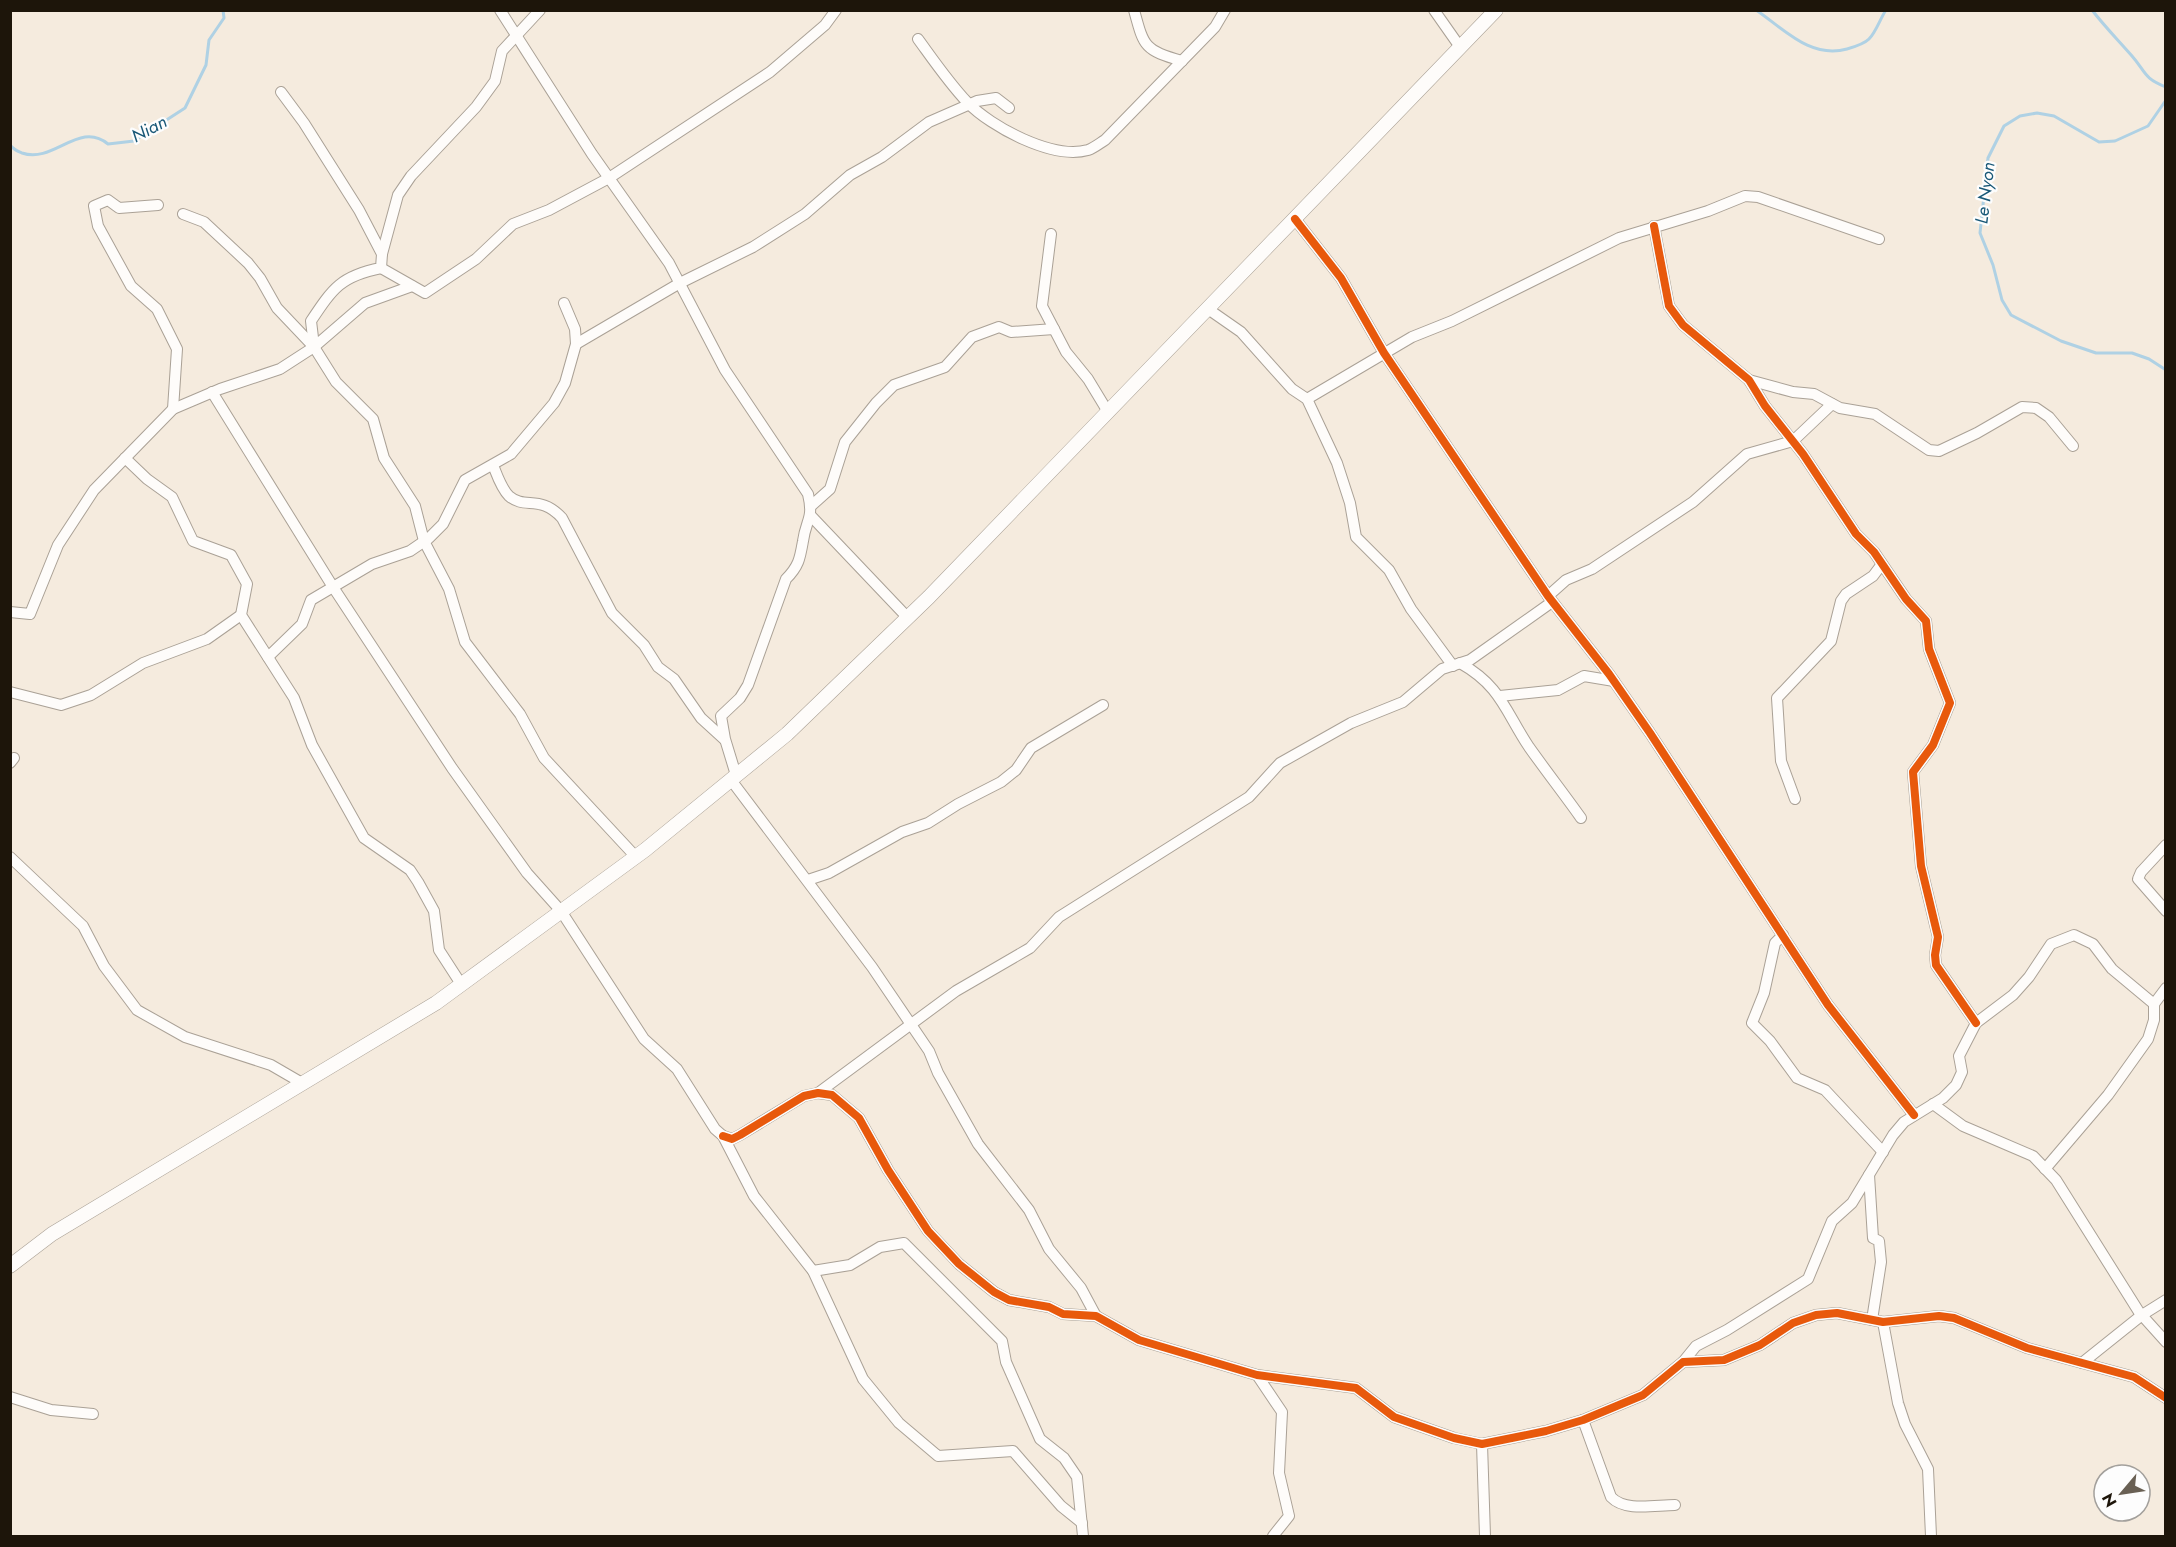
<svg xmlns="http://www.w3.org/2000/svg" width="2176" height="1547" font-family="Jost,sans-serif">
<rect width="100%" height="100%" fill="#f5ebde"/>
<g fill="none" stroke-linecap="round" stroke-linejoin="round">
<g stroke="#afd1e4" stroke-width="3">
<path d="M 1756,10 C 1784,29 1810,59 1847,49 C 1854,47 1864,44 1869,39 C 1876,32 1880,19 1886,10"/>
<path d="M 2092,10 C 2105,27 2119,41 2132,56 C 2146,72 2143,78 2166,87"/>
<polyline points="2166,100 2148,126 2115,141 2099,142 2054,116 2037,113 2020,116 2004,126 1988,158 1980,233 1993,265 2002,300 2011,315 2061,341 2096,353 2132,353 2149,359 2166,370"/>
<path d="M 10,145 C 14,150 17,151 22,153 C 54,164 79,120 108,144 L 134,141 L 185,108 L 206,65 L 209,40 L 224,18 L 223,10"/>
</g>
<defs>
<g id="minor">
<path d="M 500,10 L 592,154 L 669,263 L 725,370 L 808,494 C 814,519 806,519 803,541 C 800,558 799,566 786,579 L 748,685 L 740,698 L 721,716 L 725,739 L 736,775"/>
<path d="M 1134,10 C 1144,47 1144,50 1182,61"/>
<polyline points="1434,10 1460,47"/>
<path d="M 918,39 C 934,61 949,83 967,102 C 991,127 1053,160 1088,150 C 1094,148 1100,143 1105,140 L 1215,27 L 1225,10"/>
<path d="M 281,92 L 304,123 L 359,210 L 382,254 L 381,268 C 341,276 333,288 311,321 L 314,346"/>
<polyline points="158,205 119,208 108,200 94,206 98,226 131,286 157,309 177,349 173,409"/>
<polyline points="183,214 204,222 248,263 260,278 277,308 314,347 336,382 373,419 384,458 415,506 424,541 449,589 465,642 520,714 544,758 636,857"/>
<polyline points="1295,219 1341,278 1384,353 1548,596 1609,674 1650,733 1828,1005 1914,1115"/>
<polyline points="1654,226 1669,306 1683,325 1749,380 1765,406 1803,454 1856,534 1874,552 1906,599 1926,621 1929,649 1950,703 1933,745 1913,772 1921,866 1938,937 1935,955 1936,965 1976,1023"/>
<polyline points="1051,234 1042,306 1066,352 1088,379 1108,412"/>
<polyline points="382,254 398,195 411,176 476,107 495,81 502,51 540,10"/>
<polyline points="381,268 425,293 476,259 513,224 549,210 609,178 770,72 825,25 836,10"/>
<polyline points="1208,309 1241,332 1292,389 1307,399 1337,463 1350,503 1356,537 1389,570 1411,609 1453,666"/>
<polyline points="576,344 680,283 753,247 805,214 850,175 882,157 929,122 977,101 996,98 1009,108"/>
<polyline points="1749,380 1793,392 1814,394 1840,408 1875,414 1929,450 1939,451 1977,433 2022,407 2036,408 2049,417 2073,446"/>
<polyline points="212,392 333,587 452,768 527,873 561,911 644,1039 677,1069 715,1129 723,1136 754,1196 813,1271 863,1379 899,1423 938,1456 1013,1451 1061,1506 1082,1523"/>
<polyline points="1307,399 1412,337 1452,321 1619,238 1708,211 1745,196 1758,197 1879,239"/>
<polyline points="125,458 147,479 172,497 193,541 231,555 247,584 241,615 294,698 312,745 364,838 410,870 418,882 434,911 439,950 461,984"/>
<path d="M 493,465 C 497,475 501,488 509,496 C 525,510 540,494 562,518 L 612,613 L 644,645 L 658,667 L 674,679 L 701,718 L 724,739"/>
<polyline points="811,506 830,489 845,442 876,403 894,385 945,367 972,337 999,327 1011,332 1054,329"/>
<polyline points="811,516 908,618"/>
<polyline points="1548,596 1566,580 1592,569 1693,502 1747,454 1793,441 1832,404"/>
<polyline points="10,612 30,614 58,545 94,490 173,409 220,389 280,369 314,347 365,303 412,286"/>
<polyline points="268,657 302,624 311,600 372,564 410,551 429,538 443,524 465,480 511,454 554,403 565,383 576,344 575,329 564,303"/>
<path d="M 1460,663 C 1501,686 1505,711 1529,747 C 1546,771 1564,794 1581,818"/>
<polyline points="10,692 61,705 91,695 143,663 207,639 241,615"/>
<polyline points="1500,696 1558,690 1584,676 1614,681"/>
<polyline points="10,763 14,758"/>
<polyline points="731,780 872,967 929,1051 938,1073 978,1144 1029,1210 1049,1249 1081,1288 1096,1316"/>
<polyline points="1795,799 1781,761 1777,698 1831,641 1841,601 1846,594 1873,576 1882,564"/>
<polyline points="2166,845 2141,872 2138,879 2166,911"/>
<polyline points="10,857 83,926 104,966 137,1010 185,1037 271,1065 302,1083"/>
<polyline points="808,880 829,873 902,832 928,823 958,804 1001,782 1016,770 1031,748 1103,705"/>
<polyline points="1783,935 1775,943 1764,993 1752,1023 1770,1041 1797,1078 1825,1090 1883,1152"/>
<polyline points="818,1093 956,991 1030,948 1059,917 1249,797 1280,763 1351,723 1403,702 1442,669 1470,660 1552,602"/>
<polyline points="1933,1104 1963,1126 2033,1156 2056,1180 2139,1312 2166,1342"/>
<polyline points="723,1136 732,1139 740,1135 804,1096 818,1093 832,1095 859,1118 888,1170 928,1231 959,1264 994,1292 1009,1300 1049,1307 1063,1314 1096,1316 1139,1340 1257,1375 1356,1388 1394,1417 1454,1438 1482,1444 1546,1431 1583,1420 1643,1395 1683,1362 1724,1360 1760,1345 1793,1323 1816,1315 1837,1313 1883,1322 1939,1316 1954,1318 2027,1348 2134,1377 2166,1398"/>
<polyline points="2045,1169 2108,1095 2148,1039 2154,1020 2154,1004 2166,988"/>
<polyline points="1869,1175 1873,1238 1879,1241 1881,1262 1872,1320"/>
<polyline points="813,1271 850,1265 880,1247 904,1243 1002,1341 1006,1362 1040,1439 1064,1458 1077,1477 1083,1536"/>
<polyline points="1883,1322 1898,1403 1905,1424 1928,1469 1931,1536"/>
<polyline points="1683,1362 1696,1346 1727,1330 1808,1279 1832,1221 1852,1203 1893,1135 1904,1122 1943,1098 1956,1085 1962,1072 1959,1056 1976,1023 2013,995 2029,977 2051,944 2074,935 2093,944 2112,969 2154,1004"/>
<polyline points="2082,1363 2142,1315 2166,1300"/>
<polyline points="1257,1375 1282,1412 1279,1473 1289,1516 1273,1536"/>
<polyline points="10,1397 51,1410 93,1414"/>
<path d="M 1583,1420 L 1611,1497 C 1625,1512 1655,1505 1675,1505"/>
<polyline points="1482,1444 1485,1536"/>
</g>
<polyline id="major" points="10,1266 52,1234 436,1003 645,850 787,734 929,597 1496,10"/>
</defs>
<use href="#minor" stroke="#aaa196" stroke-width="12"/>
<use href="#major" stroke="#aaa196" stroke-width="15"/>
<use href="#minor" stroke="#fefcfa" stroke-width="10"/>
<use href="#major" stroke="#fefcfa" stroke-width="14"/>
<defs>
<g id="cycleway">
<polyline points="1295,219 1341,278 1384,353 1548,596 1609,674 1650,733 1828,1005 1914,1115"/>
<polyline points="1654,226 1669,306 1683,325 1749,380 1765,406 1803,454 1856,534 1874,552 1906,599 1926,621 1929,649 1950,703 1933,745 1913,772 1921,866 1938,937 1935,955 1936,965 1976,1023"/>
<polyline points="723,1136 732,1139 740,1135 804,1096 818,1093 832,1095 859,1118 888,1170 928,1231 959,1264 994,1292 1009,1300 1049,1307 1063,1314 1096,1316 1139,1340 1257,1375 1356,1388 1394,1417 1454,1438 1482,1444 1546,1431 1583,1420 1643,1395 1683,1362 1724,1360 1760,1345 1793,1323 1816,1315 1837,1313 1883,1322 1939,1316 1954,1318 2027,1348 2134,1377 2166,1398"/>
</g>
</defs>
<use href="#cycleway" stroke="#fdfdfd" stroke-width="11"/>
<use href="#cycleway" stroke="#e8590c" stroke-width="8"/>
</g>
<g text-anchor="middle" dominant-baseline="central" stroke-width="4.5" stroke-linejoin="round" paint-order="stroke">
<g font-size="18" font-style="italic" fill="#195877" stroke="#fdfdfd">
<text transform="translate(149 129) rotate(-28)">Nian</text>
<text transform="translate(1985 193) rotate(-83)">Le Nyon</text>
</g>
</g>
<rect width="2176" height="1547" fill="none" stroke="#1d150a" stroke-width="24"/>
<g transform="translate(2122 1493) rotate(241)"><circle r="28" fill="#fdfdfd" stroke="#a3a09c" stroke-width="1.5"/>
<path d="M0-4.5L10 22L0 15L-10 22Z" fill="#696054"/>
<text y="-9" font-size="16" font-weight="bold" text-anchor="middle" fill="#1d150a">N</text>
</g>
</svg>
